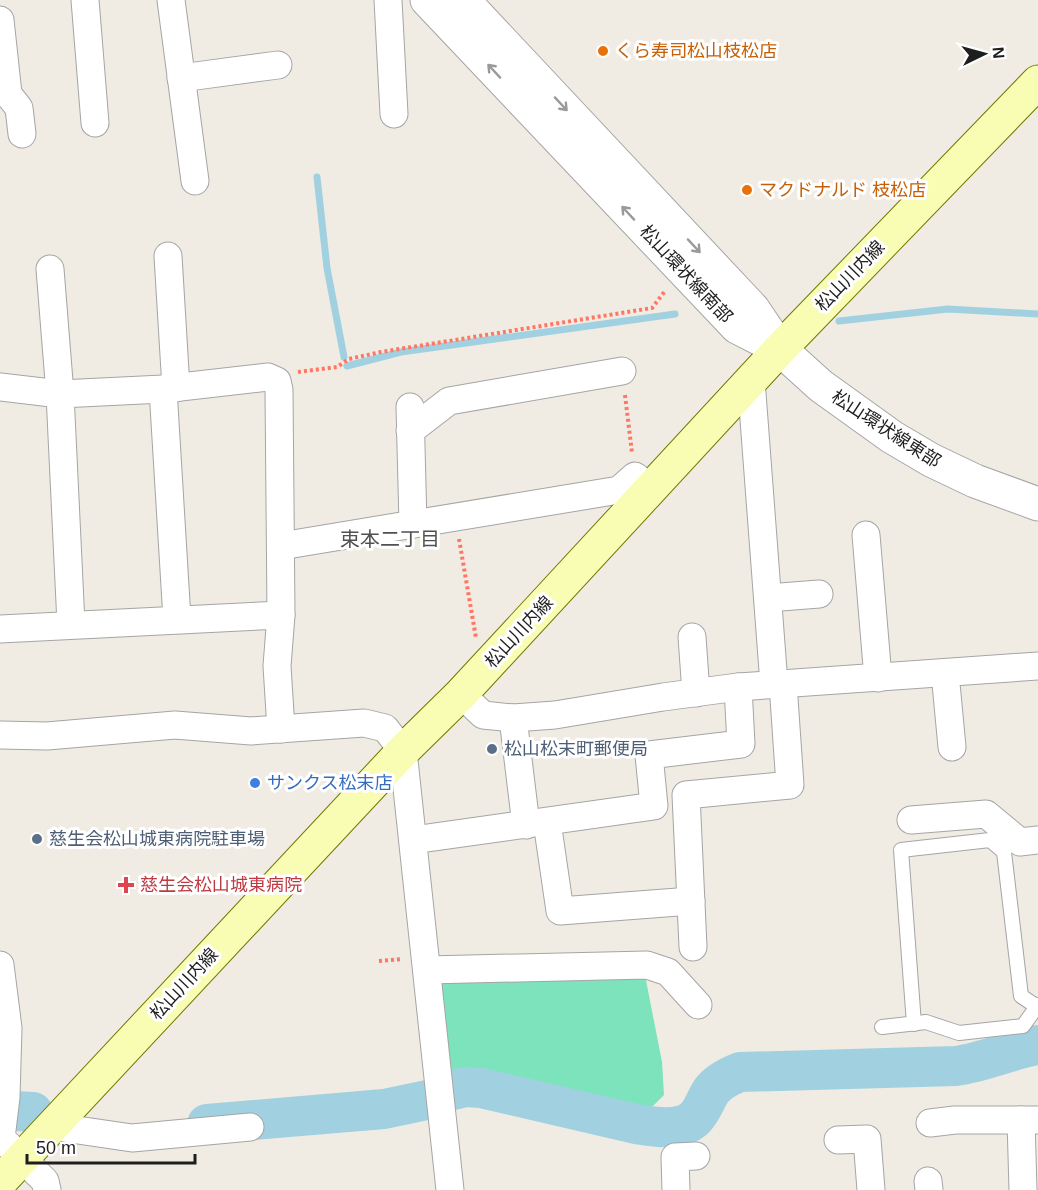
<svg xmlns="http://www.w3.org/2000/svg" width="1038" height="1190" font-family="Helvetica,'Noto Sans JP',sans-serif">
<rect width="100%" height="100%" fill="#f0ece3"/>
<polygon fill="#7de3bd" points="645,975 662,1062 664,1095 653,1106 615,1108 446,1072 435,977"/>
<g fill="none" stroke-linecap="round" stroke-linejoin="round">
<g stroke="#a1d1e0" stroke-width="7">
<polyline points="317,177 327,268 344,357"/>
<polyline points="839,321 948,309 1038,314"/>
<polyline points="347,366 401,352 675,314"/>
</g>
<g stroke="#a1d1e0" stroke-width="40">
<path d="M 449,1091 L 465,1087 L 481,1088 L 636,1124 C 654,1127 681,1132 695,1118 C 703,1110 706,1098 712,1090 C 719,1081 730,1076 740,1072 L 956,1066 C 984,1062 1010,1050 1038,1045"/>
<polyline points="15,1111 33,1112"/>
<polyline points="207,1124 384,1109 427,1100"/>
</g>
<defs>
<g id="service">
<polyline points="914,1024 901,850 990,840 1004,852 1021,996 1036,1006"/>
<polyline points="882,1027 926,1022 959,1033 1023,1026 1038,1005"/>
</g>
<g id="minor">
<polyline points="85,0 95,123"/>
<polyline points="171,0 195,181"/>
<polyline points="388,0 394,114"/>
<polyline points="0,20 8,94 19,108 22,134"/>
<polyline points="181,78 278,65"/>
<polyline points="168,256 176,388"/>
<polyline points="50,269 60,394 71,624"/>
<polyline points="751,380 774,684"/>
<polyline points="0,387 60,394 163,389 268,377 277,381 279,390 281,615"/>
<polyline points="163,389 177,619"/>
<polyline points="410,407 413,524"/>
<polyline points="410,431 449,401 622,371"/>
<polyline points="866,535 878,678"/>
<polyline points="281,546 619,490 635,476 652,489"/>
<polyline points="768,598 819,594"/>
<polyline points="0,629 281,615 277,666 281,729"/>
<polyline points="692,637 696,693"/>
<polyline points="945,673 952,747"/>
<polyline points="461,694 483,715 513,718 555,715 663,697 738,687 1038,666"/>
<polyline points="513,718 526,825"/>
<polyline points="0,735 47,736 175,725 251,731 364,723 385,728 403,751 450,1190"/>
<polyline points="911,820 986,814 1020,842 1038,840"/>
<polyline points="547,822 560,911 691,901"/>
<polyline points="413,840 654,806 649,755 741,744 738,687"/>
<polyline points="693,947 686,795 790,785 783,684"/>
<polyline points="0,965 8,1028 6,1097 1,1138 45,1181 47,1190"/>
<polyline points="427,970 647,965 668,972 698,1005"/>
<polyline points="1021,1120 1023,1190"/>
<polyline points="56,1121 64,1128 132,1138 250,1127"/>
<polyline points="930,1123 955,1120 1038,1120"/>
<polyline points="838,1140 867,1139 871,1190"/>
<polyline points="928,1181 929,1190"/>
<polyline points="676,1190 675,1157 696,1156"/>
</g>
<g id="tertiary">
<polyline points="427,0 737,327 778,348"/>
<polyline points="463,0 753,309 780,349 821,386 892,437 931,460 975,481 1038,504"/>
</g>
<polyline id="secondary" points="0,1182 403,751 461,694 780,349 1038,82"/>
</defs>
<use href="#service" stroke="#a5a5a5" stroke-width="16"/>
<use href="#minor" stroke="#a5a5a5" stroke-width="29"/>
<use href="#tertiary" stroke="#a5a5a5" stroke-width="35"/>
<use href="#secondary" stroke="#6c7a00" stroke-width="35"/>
<g stroke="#ff7665" stroke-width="4" stroke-dasharray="3 3" stroke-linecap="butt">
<polyline points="298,372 337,367 349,359 381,352 652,308 665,291"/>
<polyline points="625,395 632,453"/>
<polyline points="459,539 476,638"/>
<polyline points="379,961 402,959"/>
</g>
<use href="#service" stroke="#fff" stroke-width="14"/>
<use href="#minor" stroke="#fff" stroke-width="27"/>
<use href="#tertiary" stroke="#fff" stroke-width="33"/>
<use href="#secondary" stroke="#f9fdb4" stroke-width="33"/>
</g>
<defs><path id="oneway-shaft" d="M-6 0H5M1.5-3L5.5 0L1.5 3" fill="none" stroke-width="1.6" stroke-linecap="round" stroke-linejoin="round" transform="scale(1.5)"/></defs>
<g stroke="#9a9a9a">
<use href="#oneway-shaft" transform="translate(494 71) rotate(-133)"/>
<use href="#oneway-shaft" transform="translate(561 104) rotate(47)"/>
<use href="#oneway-shaft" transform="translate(628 213) rotate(-133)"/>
<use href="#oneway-shaft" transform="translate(694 246) rotate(47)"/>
</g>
<g fill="#e8710a" stroke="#fff" stroke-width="2">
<circle cx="603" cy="51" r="6"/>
<circle cx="747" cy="190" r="6"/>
</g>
<g fill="#5c6f8a" stroke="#fff" stroke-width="2">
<circle cx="492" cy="749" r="6"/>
<circle cx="37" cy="839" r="6"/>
</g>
<circle fill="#3f7fe0" stroke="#fff" stroke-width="2" cx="255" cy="783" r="6"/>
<path fill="#e0444e" stroke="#fff" stroke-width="2" d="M123 876h6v6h6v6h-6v6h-6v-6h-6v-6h6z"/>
<g text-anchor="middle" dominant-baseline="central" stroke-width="6" stroke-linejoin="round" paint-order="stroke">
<g font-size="18" fill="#c56008" stroke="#fff" text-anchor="start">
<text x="615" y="51">くら寿司松山枝松店</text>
<text x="759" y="190">マクドナルド 枝松店</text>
</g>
<g font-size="18" fill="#1e1e1e" stroke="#fff">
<text transform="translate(686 274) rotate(47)">松山環状線南部</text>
<text transform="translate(850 276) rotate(-46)">松山川内線</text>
<text transform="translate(886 429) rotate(33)">松山環状線東部</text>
<text transform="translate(519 632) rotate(-47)">松山川内線</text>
<text transform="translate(184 984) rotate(-47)">松山川内線</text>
</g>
<g font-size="18" fill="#4e5e75" stroke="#fff" text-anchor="start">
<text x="504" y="749">松山松末町郵便局</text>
<text x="49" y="839">慈生会松山城東病院駐車場</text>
</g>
<g font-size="18" fill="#366cbe" stroke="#fff" text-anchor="start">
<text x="267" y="783">サンクス松末店</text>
</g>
<g font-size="18" fill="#be3a42" stroke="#fff" text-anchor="start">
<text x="140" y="885">慈生会松山城東病院</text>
</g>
<g font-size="20" fill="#515151" stroke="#fff">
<text x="390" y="539">束本二丁目</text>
</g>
</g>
<g transform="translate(984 54) rotate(85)" stroke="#ffffff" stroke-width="4.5" paint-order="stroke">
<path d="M0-4.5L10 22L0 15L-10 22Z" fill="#1e1e1e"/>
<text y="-9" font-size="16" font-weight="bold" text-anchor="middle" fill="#1e1e1e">N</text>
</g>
<path d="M27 1154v9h168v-9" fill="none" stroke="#1e1e1e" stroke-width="3"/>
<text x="36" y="1154" font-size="18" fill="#1e1e1e" stroke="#ffffff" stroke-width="4.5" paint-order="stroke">50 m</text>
</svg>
